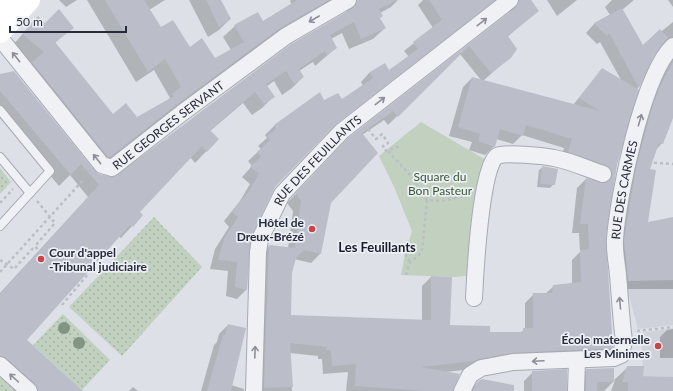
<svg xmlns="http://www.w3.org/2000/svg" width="673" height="391" font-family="Lato,sans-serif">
<defs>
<pattern id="grass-dots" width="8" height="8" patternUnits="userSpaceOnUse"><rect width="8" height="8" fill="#c1d0bf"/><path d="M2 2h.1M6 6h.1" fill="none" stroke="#a6b3a5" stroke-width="1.8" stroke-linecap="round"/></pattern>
</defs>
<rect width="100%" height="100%" fill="#dde0e6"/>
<g fill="#cfd2db">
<polygon points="673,241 673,325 638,329 625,281 624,250"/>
<polygon points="673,328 673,377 643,376 641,333"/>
</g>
<g fill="url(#grass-dots)">
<polygon points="0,168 11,182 0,194"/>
<polygon points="154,217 202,267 122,356 69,307"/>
<polygon points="63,314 110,360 82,390 33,345"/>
<polygon points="0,376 16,391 0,391"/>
</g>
<polygon fill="#c1d0bf" points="421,122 486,160 473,275 455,277 401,275 405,254 412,231 395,189 379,156"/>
<g fill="#0003" fill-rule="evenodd">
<polygon points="59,0 77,0 66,7"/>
<polygon points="87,0 165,0 149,10 161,28 189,48 214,60 231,50 223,37 235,26 262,22 292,5 290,1 291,0 398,0 391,7 380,13 379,18 385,28 373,39 349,49 342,33 331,39 336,48 315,66 313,62 299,71 303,77 292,88 282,95 274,81 266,87 273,97 262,108 252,115 243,103 210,131 218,139 195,163 190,157 139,212 142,215 132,226 121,238 118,236 26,340 81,391 19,391 0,374 0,293 88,197 70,175 59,186 0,116 0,75 94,172 99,175 114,178 347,12 345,6 269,39 164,117 98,168 21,74 32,63 12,46 27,29 45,24 72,27 55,43 113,115 136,118 166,102 170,98 154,70 136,82"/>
<polygon points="189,0 220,0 230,19 219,30 208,37"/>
<polygon points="423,0 502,0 494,1 327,131 274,187 250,237 246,290 237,299 226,296 228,271 210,269 215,249 229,227 224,221 240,201 250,184 242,177 252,166 248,161 261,149 258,146 267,138 265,135 274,126 319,94 324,101 342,101 363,86 361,82 370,72 388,71 409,57 404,51 433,28 418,5"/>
<path d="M 504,0 L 530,0 L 537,11 L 507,37 L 510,57 L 483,81 L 573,105 L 602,69 L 621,80 L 600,42 L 597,44 L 586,33 L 594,24 L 610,15 L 605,7 L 612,0 L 634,0 L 622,10 L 642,47 L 673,22 L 673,55 L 664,45 L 659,47 L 653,56 L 637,90 L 616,164 L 605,238 L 612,348 L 603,357 L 469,367 L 464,370 L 445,372 L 452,391 L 346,391 L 348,372 L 323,374 L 322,359 L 318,359 L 318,356 L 290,353 L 292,391 L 255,391 L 260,255 L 269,246 L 288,248 L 293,211 L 287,203 L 339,148 L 510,13 L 509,4 ZM 460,54 L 481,80 L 472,78 L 463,87 L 449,136 L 472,142 L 469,150 L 485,155 L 494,146 L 496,139 L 513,144 L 522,135 L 564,148 L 560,161 L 604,181 L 603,184 L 586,179 L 577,188 L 572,233 L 579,233 L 580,252 L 572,260 L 572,284 L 554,286 L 545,294 L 534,294 L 525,303 L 525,329 L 520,333 L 489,332 L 449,326 L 431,277 L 422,286 L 422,321 L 290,316 L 291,273 L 294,259 L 311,263 L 320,254 L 330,203 L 362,135 L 384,120 L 388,125 Z"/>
<polygon points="547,0 577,0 557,16"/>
<polygon points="668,0 673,0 673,7"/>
<polygon points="673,58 673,115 662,143 655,151 649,169 646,224 673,218 673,289 619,289 627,178 661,76"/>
<polygon points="543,167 554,184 550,188 537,187 539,170"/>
<polygon points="228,325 231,385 244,389 244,391 201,391 214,345 217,342 219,334"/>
<polygon points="673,329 673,358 660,358 660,337 667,330"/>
<polygon points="628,367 642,377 673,378 673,391 611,391 615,380 604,391 577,391 578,379 587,370 613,381"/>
<polygon points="533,372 566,391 524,391 524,381"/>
<polygon points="478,382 498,388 515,391 469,391"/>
<polygon points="133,387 138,391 129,391"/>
</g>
<g fill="#bbbec9">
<polygon points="105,0 144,0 161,27 173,20 190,47 202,38 215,58 244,42 234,25 258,12 263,21 297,0 329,0 280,28 176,105 110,157 108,157 32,62 44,52 22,34 38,16 45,23 59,9 74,28 55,42 113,114 126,103 137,117 174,96 172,94 181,87 165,59 148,72"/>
<polygon points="206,0 221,0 231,19 219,27"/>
<polygon points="357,0 398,0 379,9 383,16 380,18 386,28 361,39 354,22 330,35 337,48 327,55 325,51 299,69 304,77 294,84 286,71 266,84 275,97 264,104 255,92 210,130 219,139 207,152 202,146 140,212 143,215 133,227 130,225 27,340 83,391 38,391 35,384 6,358 0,356 0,294 99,185 81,164 71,175 0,91 0,74 14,71 95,171 99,174 114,177 291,44 353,8"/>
<polygon points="429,0 495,0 336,124 275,187 251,237 247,290 235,287 237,262 218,260 224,239 238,217 232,212 249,191 259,174 250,167 261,157 257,152 270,140 267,136 276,129 274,125 320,92 324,100 338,93 342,99 373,78 370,72 385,63 389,70 418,49 413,42 442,20"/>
<polygon points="519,0 531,0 539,11 508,36 517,49 511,58 491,73 469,46 398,117 393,111 362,133 378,153 331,203 321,254 304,250 296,258 292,273 291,315 431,320 431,276 452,277 450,325 490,326 490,332 523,332 523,328 533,328 533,293 552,293 553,285 581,282 580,250 589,249 588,224 580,224 586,178 605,183 612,177 612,172 606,165 568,152 572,139 526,125 523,136 500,129 495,147 478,141 480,134 458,127 472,77 600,111 579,98 602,68 639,90 617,165 606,238 613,348 513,353 479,359 474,361 421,367 460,374 453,391 426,391 355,386 356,364 332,366 331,350 326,350 327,347 290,343 293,387 264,388 269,245 295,248 301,201 296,193 348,138 516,7"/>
<polygon points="622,8 643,45 660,29 668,38 654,56 639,88 609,33 607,36 594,23"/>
<polygon points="673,62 673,118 663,144 659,143 650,169 656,170 648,222 673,217 673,280 628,281 624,240 636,168 651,111 660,86"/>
<polygon points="542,166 558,169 555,185 540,184"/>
<polygon points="228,324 246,328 231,391 207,391 223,335 225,335"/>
<polygon points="627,366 644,366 643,376 673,377 673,391 628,391 628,382 622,382"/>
<polygon points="614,368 614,382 597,382 597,391 586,391 586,369"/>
<polygon points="567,369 567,391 532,391 532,371"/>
<polygon points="482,379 514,385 514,391 473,391 477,382"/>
</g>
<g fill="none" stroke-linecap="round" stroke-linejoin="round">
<defs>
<g id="service">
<polyline points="0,110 50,171 0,226"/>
<polyline points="0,157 30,193"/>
</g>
<g id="minor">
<path id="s1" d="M 0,38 L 102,165 L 112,168 L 182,113 L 286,36 L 348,0"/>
<path d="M 474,298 C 475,277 481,163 497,156 C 504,152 545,156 554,158 C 571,161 587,169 603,174"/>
<polyline points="0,365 29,391"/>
<path id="s2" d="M 254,391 L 258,252 L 260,239 L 282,194 L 342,131 L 510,0"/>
<path id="s3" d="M 462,391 L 470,375 L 481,368 L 513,362 L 614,358 L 621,355 L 624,341 C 621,319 620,297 618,275 C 617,263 614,250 615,239 C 618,196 643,74 673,46"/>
<polyline points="576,391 577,360"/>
</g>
</defs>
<use href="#service" stroke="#a6aab3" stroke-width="10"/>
<use href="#minor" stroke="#a6aab3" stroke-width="18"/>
<g stroke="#bcbec5" stroke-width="2.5" stroke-dasharray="3 3" stroke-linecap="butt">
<polyline points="368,129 376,139 382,134 388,143 383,146 384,150 388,151 399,146"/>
<polyline points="388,151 412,177 427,200 442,201 469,195"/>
<polyline points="642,162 673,164"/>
<polyline points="37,201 55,223 35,246 39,251"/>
<polyline points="0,203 13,189"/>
<polyline points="405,254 410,262"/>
<polyline points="0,260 14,269 35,246"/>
<polyline points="0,272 84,179"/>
<polyline points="406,275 410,262 417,257 422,251 427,200"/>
<polyline points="62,305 88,274"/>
<polyline points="637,331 673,327"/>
</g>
<use href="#service" stroke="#f0f1f5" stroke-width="8"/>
<use href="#minor" stroke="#f0f1f5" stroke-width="16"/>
<g stroke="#fff" stroke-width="22">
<polyline points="0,5 5,0"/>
<polyline points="0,32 29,0"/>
</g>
</g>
<g fill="#829585">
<circle cx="64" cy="328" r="6"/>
<circle cx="79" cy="343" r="6"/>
</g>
<defs><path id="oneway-shaft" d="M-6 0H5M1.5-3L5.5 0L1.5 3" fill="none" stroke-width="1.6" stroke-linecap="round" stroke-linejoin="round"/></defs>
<g stroke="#8c8e98">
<use href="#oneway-shaft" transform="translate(314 19) rotate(150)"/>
<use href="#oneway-shaft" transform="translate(482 22) rotate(-38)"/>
<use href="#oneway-shaft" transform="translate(16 57) rotate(-128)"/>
<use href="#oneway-shaft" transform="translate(380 101) rotate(-38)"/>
<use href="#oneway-shaft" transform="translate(640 120) rotate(-74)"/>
<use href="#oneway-shaft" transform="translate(97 159) rotate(-128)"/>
<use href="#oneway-shaft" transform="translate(620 303) rotate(-95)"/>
<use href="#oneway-shaft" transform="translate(255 352) rotate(-88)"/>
<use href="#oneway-shaft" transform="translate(538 361) rotate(177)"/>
<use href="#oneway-shaft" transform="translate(14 378) rotate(-138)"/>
</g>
<g fill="#c84647" stroke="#eceff4" stroke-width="1.5">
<circle cx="312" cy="229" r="4"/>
<circle cx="41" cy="259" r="4"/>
<circle cx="658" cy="346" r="4"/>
</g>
<g text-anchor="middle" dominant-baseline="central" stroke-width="3.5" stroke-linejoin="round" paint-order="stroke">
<g font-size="12" fill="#272c3c" stroke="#eceff4">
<text stroke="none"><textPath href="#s1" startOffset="244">RUE GEORGES SERVANT</textPath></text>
<text stroke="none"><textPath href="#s2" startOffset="251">RUE DES FEUILLANTS</textPath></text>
<text stroke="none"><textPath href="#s3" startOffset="339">RUE DES CARMES</textPath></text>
</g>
<g font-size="12" fill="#375735" stroke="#eceff4">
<text x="440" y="176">Square du<tspan x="440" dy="14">Bon Pasteur</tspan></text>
</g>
<g font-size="12" font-weight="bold" fill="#272c3c" stroke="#eceff4" text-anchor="end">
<text x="304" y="222">Hôtel de<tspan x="304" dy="14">Dreux-Brézé</tspan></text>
<text x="49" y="252" text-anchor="start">Cour d'appel<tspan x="49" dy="14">-Tribunal judiciaire</tspan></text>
<text x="650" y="339">École maternelle<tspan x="650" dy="14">Les Minimes</tspan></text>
</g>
<g font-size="13" font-weight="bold" fill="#1a1e2d" stroke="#eceff4">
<text x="377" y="247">Les Feuillants</text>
</g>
</g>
<path d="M10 26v6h116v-6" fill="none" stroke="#272c3c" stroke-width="2"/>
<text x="16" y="26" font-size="12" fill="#272c3c" stroke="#eceff4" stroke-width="3" paint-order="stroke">50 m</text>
</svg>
